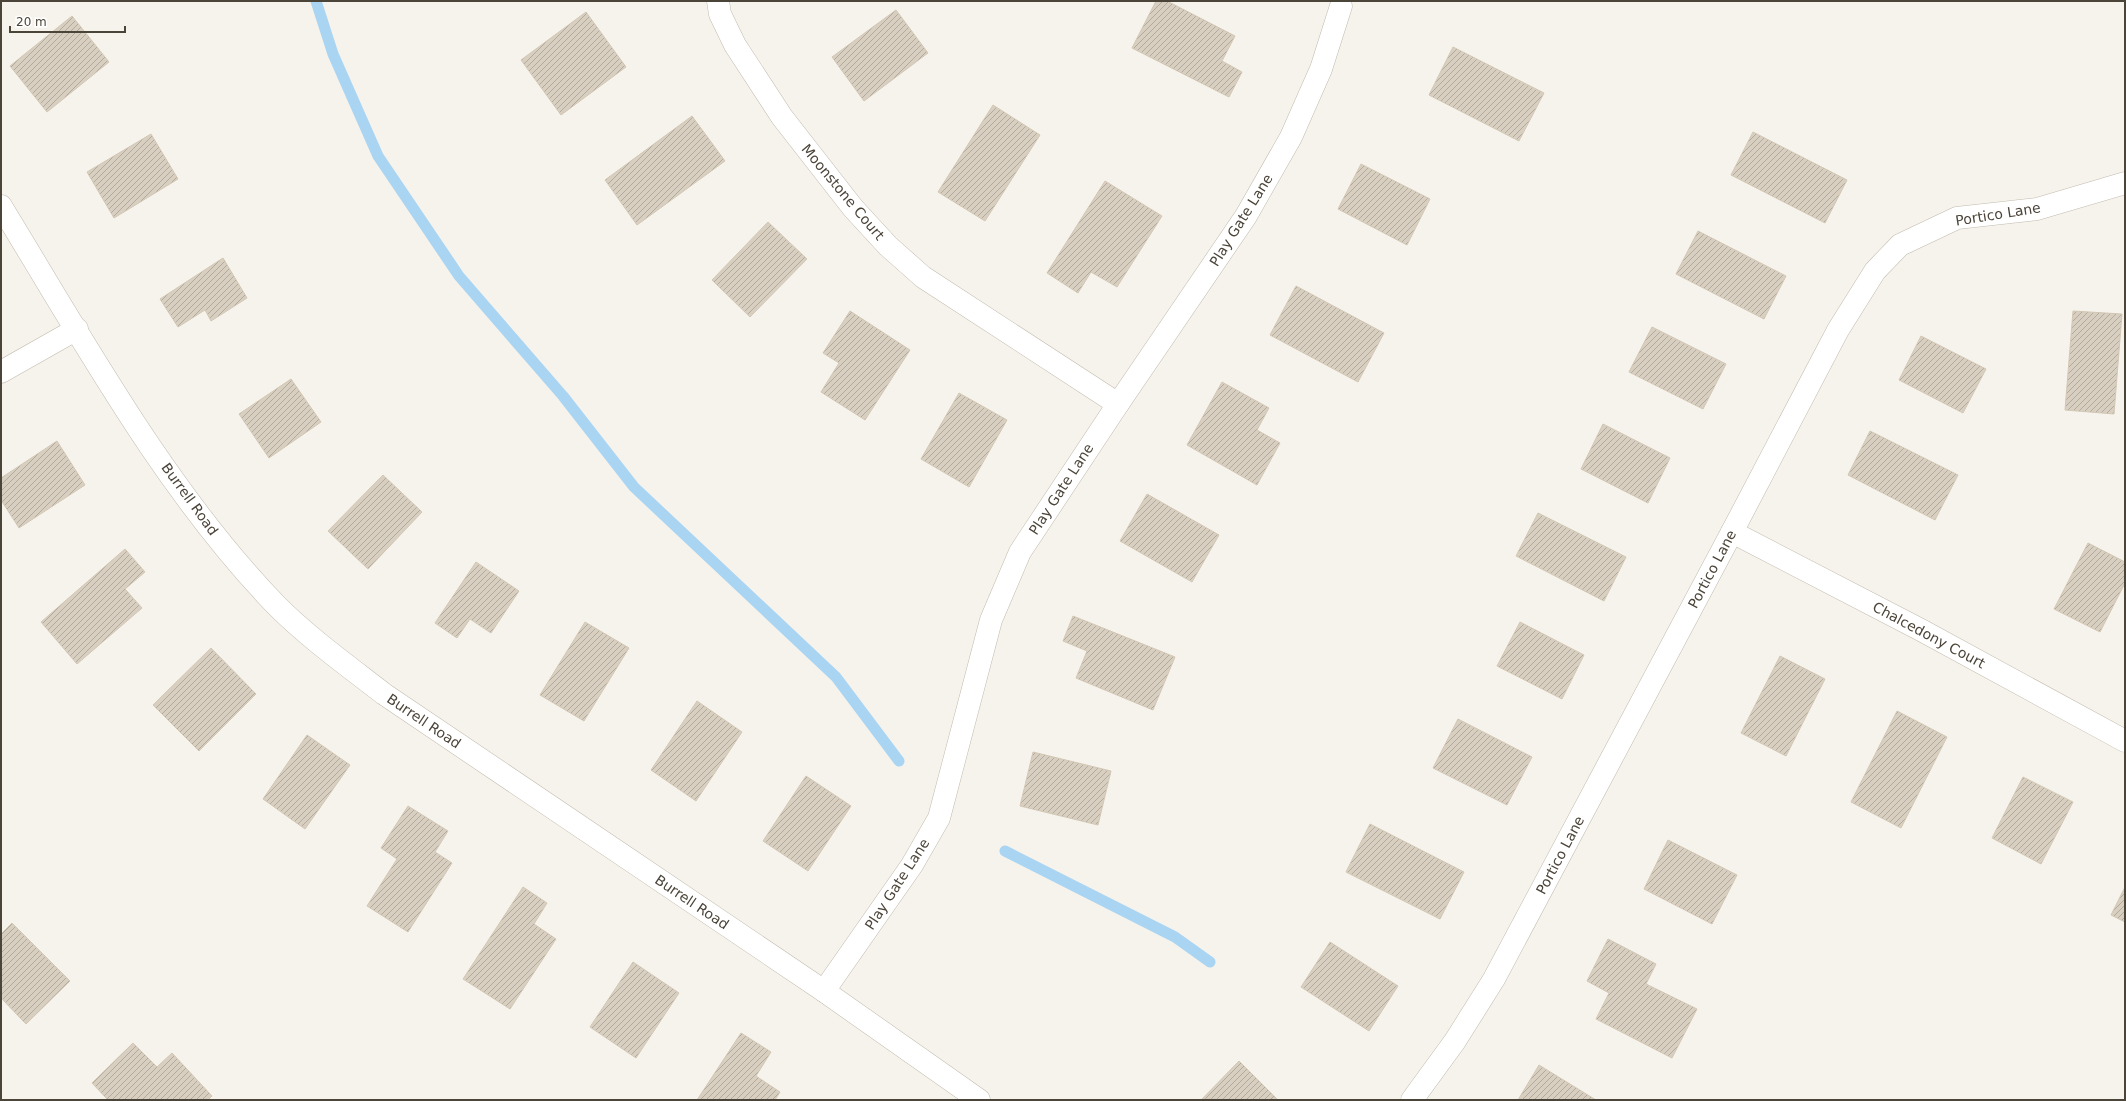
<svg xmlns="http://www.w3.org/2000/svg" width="2126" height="1101" font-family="'DejaVu Sans',sans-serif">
<defs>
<pattern id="building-hatch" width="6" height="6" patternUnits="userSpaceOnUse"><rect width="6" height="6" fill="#d8cfc1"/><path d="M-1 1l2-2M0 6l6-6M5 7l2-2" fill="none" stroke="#b1aa9e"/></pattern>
</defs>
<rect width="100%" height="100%" fill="#f6f3ec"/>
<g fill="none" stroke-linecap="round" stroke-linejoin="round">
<g stroke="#a9d4f2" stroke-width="11">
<polyline points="316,1 333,54 378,156 459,276 563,396 634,487 836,677 899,761"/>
<polyline points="1005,851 1175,937 1210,962"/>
</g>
</g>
<g fill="url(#building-hatch)" stroke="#d3c7b4">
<polygon points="1156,1 1167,1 1235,36 1222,61 1242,72 1229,97 1132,48"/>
<polygon points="896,10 928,53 864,101 832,57"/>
<polygon points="586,12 626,67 561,115 521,60"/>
<polygon points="72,16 109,62 47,112 10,66"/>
<polygon points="1453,47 1544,93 1519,141 1429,95"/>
<polygon points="993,105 1040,135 985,221 938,192"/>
<polygon points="692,116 725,161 637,225 605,180"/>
<polygon points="1753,132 1847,180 1825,223 1731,175"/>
<polygon points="151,134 178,179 114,218 87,172"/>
<polygon points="1361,164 1430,199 1407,245 1338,209"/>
<polygon points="1105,181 1162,216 1117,287 1091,272 1078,293 1047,273"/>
<polygon points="768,222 807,259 750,317 712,280"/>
<polygon points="1698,231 1786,276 1764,319 1676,274"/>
<polygon points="223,258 247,298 211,321 205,310 178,327 160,299"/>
<polygon points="1296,286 1384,333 1358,382 1270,335"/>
<polygon points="850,311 910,350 865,420 821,392 839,363 823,353"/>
<polygon points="2073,311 2122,314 2114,414 2065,410"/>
<polygon points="1652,327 1726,364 1703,409 1629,372"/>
<polygon points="1921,336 1986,369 1963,413 1899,380"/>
<polygon points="291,379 321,422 269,458 239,414"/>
<polygon points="1222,382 1269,408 1257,430 1280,443 1257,485 1187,445"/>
<polygon points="959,393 1007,420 969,487 921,459"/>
<polygon points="1603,424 1670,458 1648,503 1581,469"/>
<polygon points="1870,431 1958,475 1935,520 1848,475"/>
<polygon points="57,441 85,485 19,528 1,500 1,478"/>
<polygon points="383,475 422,512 368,569 328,531"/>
<polygon points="1147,494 1219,535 1192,582 1120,541"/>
<polygon points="1538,513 1626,557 1604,601 1516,556"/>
<polygon points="2088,543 2125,562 2125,583 2100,632 2054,609"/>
<polygon points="125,549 145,572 125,589 142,608 77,664 41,622"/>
<polygon points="476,562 519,591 491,633 470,619 457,638 435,623"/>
<polygon points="1073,616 1175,657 1153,710 1076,678 1087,651 1063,641"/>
<polygon points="585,622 629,648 584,721 540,695"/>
<polygon points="1520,622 1584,655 1562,699 1497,666"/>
<polygon points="211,648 256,694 199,751 153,705"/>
<polygon points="1780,656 1825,679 1786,756 1741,733"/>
<polygon points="697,701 742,732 696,801 651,770"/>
<polygon points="1897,711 1947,737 1901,828 1851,802"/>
<polygon points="1458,719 1532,757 1507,805 1433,768"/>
<polygon points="307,735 350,765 305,829 263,799"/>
<polygon points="1033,752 1111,771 1098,825 1020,806"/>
<polygon points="806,776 851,806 808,871 763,841"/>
<polygon points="2023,777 2073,802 2041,864 1992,838"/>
<polygon points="408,806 448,831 435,852 452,863 408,932 367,906 397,859 381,848"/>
<polygon points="1370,824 1464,872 1440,919 1346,872"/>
<polygon points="1668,840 1737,875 1712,924 1644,889"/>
<polygon points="523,887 547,903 534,924 556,939 510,1009 463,979"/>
<polygon points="2125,887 2125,922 2111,915"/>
<polygon points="12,923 70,981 26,1024 1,998 1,934"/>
<polygon points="1608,939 1656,964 1646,984 1697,1009 1672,1058 1596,1019 1609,993 1587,981"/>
<polygon points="1330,942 1398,986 1369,1031 1301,987"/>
<polygon points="633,962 679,993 636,1058 590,1027"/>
<polygon points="741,1033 771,1052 756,1076 780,1092 775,1100 697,1100"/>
<polygon points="133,1043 157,1067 172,1053 212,1096 208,1100 108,1100 92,1083"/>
<polygon points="1239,1061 1278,1100 1202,1099"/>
<polygon points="1539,1065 1596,1100 1518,1100"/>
</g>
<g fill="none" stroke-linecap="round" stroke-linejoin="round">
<defs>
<g id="minor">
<polyline points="718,1 720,14 735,45 782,117 853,208 888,246 923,277 1118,404"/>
<path d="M 1,206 C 83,340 167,493 277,606 C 309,638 348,666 384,694 L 824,991 L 979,1100"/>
<polyline points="1,372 77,329"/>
<polyline points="1732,532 1921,630 2125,741"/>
<polyline points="824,991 912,865 939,818 991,620 1020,552 1118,404 1246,216 1291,137 1321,69 1341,6"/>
<polyline points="1412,1100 1455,1041 1494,979 1732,532 1838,330 1875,271 1900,245 1957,218 2037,209 2125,183"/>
</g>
</defs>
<use href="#minor" stroke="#c2bbae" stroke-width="23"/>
<use href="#minor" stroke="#fff" stroke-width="22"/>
</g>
<g text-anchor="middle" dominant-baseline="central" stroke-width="3.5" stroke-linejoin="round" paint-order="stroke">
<g font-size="14" fill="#4b4439" stroke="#fff">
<text transform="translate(843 192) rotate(50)">Moonstone Court</text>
<text transform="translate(1998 214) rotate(-9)">Portico Lane</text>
<text transform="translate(1241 220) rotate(-58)">Play Gate Lane</text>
<text transform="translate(1061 489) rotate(-57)">Play Gate Lane</text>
<text transform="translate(190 499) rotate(54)">Burrell Road</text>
<text transform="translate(1712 569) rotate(-62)">Portico Lane</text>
<text transform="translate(1929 635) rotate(28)">Chalcedony Court</text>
<text transform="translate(424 721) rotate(34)">Burrell Road</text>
<text transform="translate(1560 855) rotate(-62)">Portico Lane</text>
<text transform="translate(897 884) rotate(-57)">Play Gate Lane</text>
<text transform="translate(692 902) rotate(34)">Burrell Road</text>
</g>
</g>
<rect width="2126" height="1101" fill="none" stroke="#4b4439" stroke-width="4"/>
<path d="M10 26v6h115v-6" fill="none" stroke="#4b4439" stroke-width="2"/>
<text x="16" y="26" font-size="12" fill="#4b4439" stroke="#ffffff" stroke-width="3" paint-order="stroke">20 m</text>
</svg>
